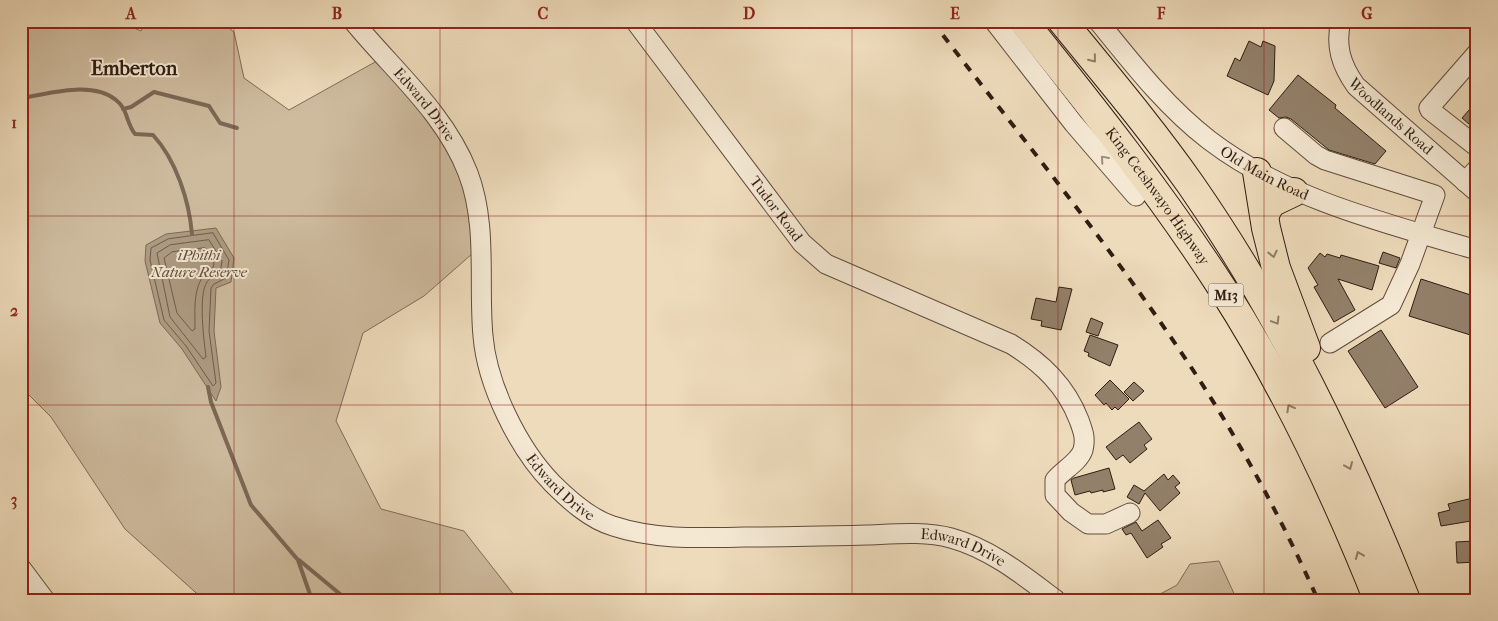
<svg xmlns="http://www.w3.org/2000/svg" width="1498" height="621" font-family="'IM FELL French Canon',serif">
<rect width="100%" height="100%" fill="#eedbbb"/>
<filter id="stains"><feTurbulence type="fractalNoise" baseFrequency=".004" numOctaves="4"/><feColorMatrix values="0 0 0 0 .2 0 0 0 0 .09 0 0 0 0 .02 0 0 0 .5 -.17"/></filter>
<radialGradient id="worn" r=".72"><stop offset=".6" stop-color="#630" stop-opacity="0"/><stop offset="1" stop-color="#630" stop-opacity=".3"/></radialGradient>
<g fill="#cebb9e" stroke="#7f6c58">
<polygon points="21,21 118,21 141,31 146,21 220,21 234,32 244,78 289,110 384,57 455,144 480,247 424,296 363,333 336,421 381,509 464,531 518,600 204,600 125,529 51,417 21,387"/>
<polygon points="1219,561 1237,600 1149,600 1177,585 1190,564"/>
</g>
<polygon fill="#ad9a82" stroke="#7b6856" points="216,228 234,258 231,282 216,288 214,331 221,387 216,401 182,349 160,323 145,261 146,245 166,234"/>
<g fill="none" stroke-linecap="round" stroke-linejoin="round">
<g stroke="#6e5c4a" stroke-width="1">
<polygon points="213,233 229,260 226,278 214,284 211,288 209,331 216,383 213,386 186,346 164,320 150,260 151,248 168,239"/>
<path d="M 209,240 L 222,261 L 220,273 C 216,276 210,277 207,282 C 198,295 204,341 206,357 L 203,359 L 170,317 L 157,253 L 170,245 Z"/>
<path d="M 205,248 L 214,263 L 213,268 C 192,279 195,307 195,329 L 192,331 L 177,313 L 164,258 L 172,252 Z"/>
</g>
<g stroke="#7b6856" stroke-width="4">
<path d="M 21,98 C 49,94 92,80 116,100 C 128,109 126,123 135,134 L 153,135 C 176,160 189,200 192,234"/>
<polyline points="123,109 131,107 154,92 209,106 220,123 237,128"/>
<polyline points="208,387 211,402 251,505 298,560 312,600"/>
<polyline points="299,560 346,599 375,596 378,600"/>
</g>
</g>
<g fill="#93806a" stroke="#301d13">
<polygon points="1249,41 1261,47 1263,41 1275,46 1274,81 1268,95 1227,76 1235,58 1240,61"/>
<polygon points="1298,75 1336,105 1335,108 1386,151 1375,164 1329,150 1291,119 1286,117 1279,118 1269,110"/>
<polygon points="1477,101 1477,131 1462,118"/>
<polygon points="1383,252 1400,258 1396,268 1379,263"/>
<polygon points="1320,253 1325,257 1327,254 1340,258 1341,255 1379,266 1372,290 1338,279 1355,310 1334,322 1314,287 1318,285 1308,268"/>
<polygon points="1421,279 1477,297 1477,337 1409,316"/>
<polygon points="1059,287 1072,289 1061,330 1041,326 1042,321 1031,319 1036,298 1056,302"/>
<polygon points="1091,318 1103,323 1098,336 1086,332"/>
<polygon points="1381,330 1418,387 1385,408 1348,351"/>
<polygon points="1090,335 1118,345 1110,366 1088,356 1089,353 1084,351"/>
<polygon points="1110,380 1129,399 1118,410 1115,407 1112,410 1106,403 1104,405 1095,395"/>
<polygon points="1134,382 1144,391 1133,401 1124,392"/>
<polygon points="1139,422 1152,439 1144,445 1147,449 1130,463 1123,455 1116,460 1106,447"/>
<polygon points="1109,468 1115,489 1103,492 1103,490 1091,493 1090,491 1075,495 1071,480 1074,478"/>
<polygon points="1164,474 1168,480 1173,475 1180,483 1175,487 1180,493 1160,511 1145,493 1139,504 1127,497 1134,485 1144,491"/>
<polygon points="1477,497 1477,520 1441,526 1438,513 1450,510 1448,504"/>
<polygon points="1158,520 1171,538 1161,544 1163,547 1147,558 1131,533 1126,535 1122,529 1136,522 1142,531"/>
<polygon points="1474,541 1477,543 1477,562 1457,563 1456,542"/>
</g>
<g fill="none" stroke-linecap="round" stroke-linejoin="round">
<defs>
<g id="minor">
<path id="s1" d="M 353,21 C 393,70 445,113 468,173 C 488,225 478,283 483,336 C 487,385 518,448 552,483 C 569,500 590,519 613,526 C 655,540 700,538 744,537 C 785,537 826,536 867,535 C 894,534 925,531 951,538 C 991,549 1024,576 1056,600"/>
<path id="s2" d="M 635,21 L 802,243 L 826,264 L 1011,344 C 1042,363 1066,386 1079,420 C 1083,431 1086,438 1083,450 C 1079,462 1063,470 1055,480 L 1055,495 L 1071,512 L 1088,524 L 1106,524 L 1130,513"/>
<polyline points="994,21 1074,124 1136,196"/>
<path id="s3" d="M 1098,21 C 1132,63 1166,107 1209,140 C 1286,199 1385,223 1477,250"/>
<path id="s4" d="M 1341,21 C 1335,46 1341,65 1356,86 L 1477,192"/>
<polyline points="1477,53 1429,108 1430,110 1477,147"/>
<polyline points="1284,128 1316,155 1325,160 1435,195 1410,264 1391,305 1330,343"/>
<polyline points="1465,182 1477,169"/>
<polyline points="21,568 45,600"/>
</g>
<g id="highway">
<path id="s5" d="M 1023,21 C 1093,108 1162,195 1222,288 C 1285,386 1335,492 1378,600"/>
<path d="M 1062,21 C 1106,75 1151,128 1191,185 C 1280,313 1348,455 1406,600"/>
<polyline points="1257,172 1266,228 1276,268 1306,348"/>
<polyline points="1265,214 1271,203 1294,192"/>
</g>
</defs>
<use href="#minor" stroke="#604c3d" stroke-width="21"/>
<use href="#highway" stroke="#301d13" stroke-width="30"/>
<use href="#minor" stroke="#f4e8d3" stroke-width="19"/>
<use href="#highway" stroke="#eedbbb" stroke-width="28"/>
<path stroke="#301d13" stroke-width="4" stroke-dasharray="9 9" stroke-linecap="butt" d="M 932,21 C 1018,133 1108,243 1187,361 C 1237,436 1281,517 1318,600"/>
</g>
<defs><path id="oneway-chevron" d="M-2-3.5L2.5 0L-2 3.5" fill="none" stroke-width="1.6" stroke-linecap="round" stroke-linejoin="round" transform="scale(1.25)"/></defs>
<g stroke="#8f7c67">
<use href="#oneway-chevron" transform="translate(1093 59) rotate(51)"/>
<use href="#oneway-chevron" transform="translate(1273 254) rotate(77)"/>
<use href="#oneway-chevron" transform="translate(1276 321) rotate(59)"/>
<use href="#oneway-chevron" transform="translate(1290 408) rotate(-119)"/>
<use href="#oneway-chevron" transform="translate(1349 466) rotate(67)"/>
<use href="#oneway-chevron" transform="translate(1359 555) rotate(-113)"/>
</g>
<use stroke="#9c8d7d" href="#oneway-chevron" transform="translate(1104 159) rotate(-131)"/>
<path fill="none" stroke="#8f2418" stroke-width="1" stroke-opacity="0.55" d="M 234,21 L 234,600M 440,21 L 440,600M 646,21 L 646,600M 852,21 L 852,600M 1058,21 L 1058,600M 1264,21 L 1264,600M 21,216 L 1477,216M 21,405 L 1477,405"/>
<g text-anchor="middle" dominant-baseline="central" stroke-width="4" stroke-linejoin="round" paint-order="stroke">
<rect fill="#f4e8d3" stroke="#6b5a4d" stroke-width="1" x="1208.5" y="283.5" width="35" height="23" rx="4"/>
<g font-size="14" font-weight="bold" fill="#301d13">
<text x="1226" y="295">M13</text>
</g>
<g font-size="15" fill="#301d13" stroke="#f4e8d3">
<text stroke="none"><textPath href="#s1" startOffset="110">Edward Drive</textPath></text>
<text stroke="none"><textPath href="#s4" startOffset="115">Woodlands Road</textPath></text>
<text stroke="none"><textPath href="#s3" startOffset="228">Old Main Road</textPath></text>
<text stroke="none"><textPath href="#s5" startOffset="221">King Cetshwayo Highway</textPath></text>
<text stroke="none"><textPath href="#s2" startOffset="235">Tudor Road</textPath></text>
<text stroke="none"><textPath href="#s1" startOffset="530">Edward Drive</textPath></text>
<text stroke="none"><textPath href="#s1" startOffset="950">Edward Drive</textPath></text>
</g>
<g font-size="15" font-style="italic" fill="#5f4c3d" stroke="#f4e8d3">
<text x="199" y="255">iPhithi<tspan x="199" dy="17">Nature Reserve</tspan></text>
</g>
<g font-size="20" font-weight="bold" fill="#301d13" stroke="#f4e8d3">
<text x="134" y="68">Emberton</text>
</g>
</g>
<rect width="1498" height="621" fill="none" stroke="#eedbbb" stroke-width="55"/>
<rect x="28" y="28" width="1442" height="566" fill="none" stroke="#8f2418" stroke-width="2"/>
<g font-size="16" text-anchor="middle" font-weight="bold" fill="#8f2418">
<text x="131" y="19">A</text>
<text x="337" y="19">B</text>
<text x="543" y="19">C</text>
<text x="749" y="19">D</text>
<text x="955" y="19">E</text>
<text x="1161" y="19">F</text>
<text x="1367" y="19">G</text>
<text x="14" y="128">1</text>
<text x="14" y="316">2</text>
<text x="14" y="505">3</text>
</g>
<rect width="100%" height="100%" filter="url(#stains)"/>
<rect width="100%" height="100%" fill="url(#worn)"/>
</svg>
